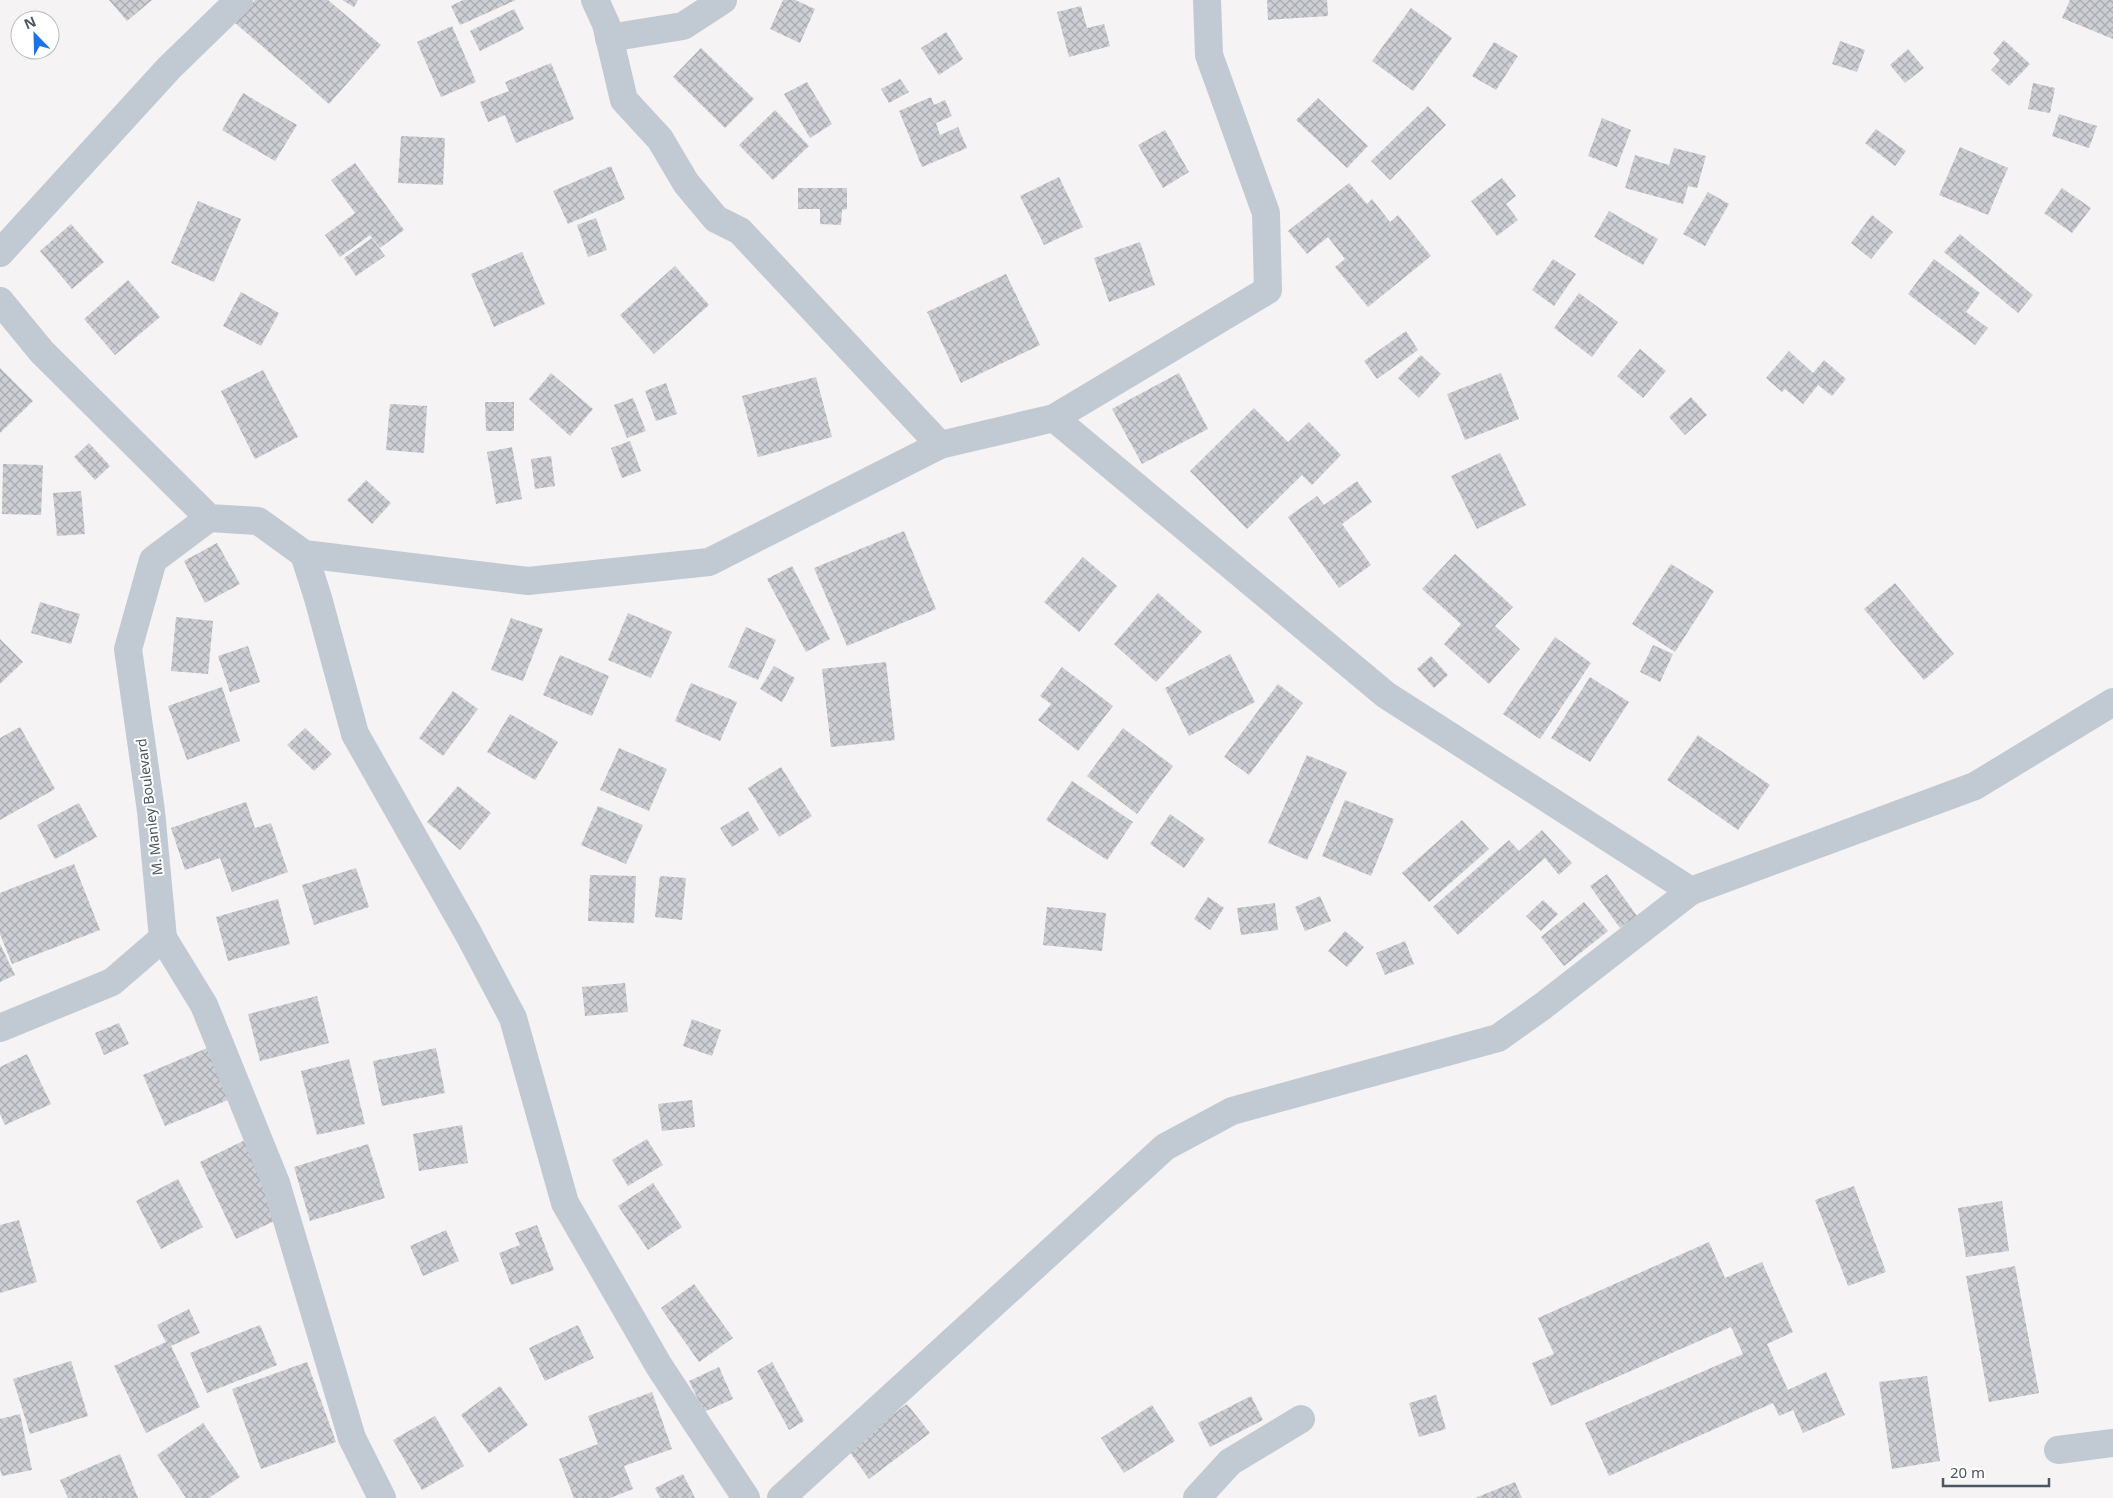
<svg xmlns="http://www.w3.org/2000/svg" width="2113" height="1498" font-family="'Noto Sans',sans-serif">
<defs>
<pattern id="building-cross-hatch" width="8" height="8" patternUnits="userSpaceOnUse" patternTransform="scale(1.25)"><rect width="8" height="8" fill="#cdcfd5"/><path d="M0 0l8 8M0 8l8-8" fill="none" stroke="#a8abb0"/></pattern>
</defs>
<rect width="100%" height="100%" fill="#f5f3f3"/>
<g fill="url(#building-cross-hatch)">
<polygon points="109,0 152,0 127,21"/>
<polygon points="255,0 328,0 381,45 329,104 235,23"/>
<polygon points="342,0 358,0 354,7"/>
<polygon points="463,0 516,0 460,25 451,6"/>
<polygon points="783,0 795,0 815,9 800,43 770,29"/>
<polygon points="1267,0 1327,0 1328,16 1268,20"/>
<polygon points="2070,0 2113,0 2113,39 2062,18"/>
<polygon points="1081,6 1087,28 1104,24 1110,46 1069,57 1057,12"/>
<polygon points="1411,8 1452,38 1413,91 1372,61"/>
<polygon points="514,9 524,29 480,51 470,31"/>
<polygon points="452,26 476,82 441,97 417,42"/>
<polygon points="946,32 963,59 939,75 921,48"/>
<polygon points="2004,40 2030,64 2009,86 1991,70 2000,60 1993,53"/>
<polygon points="1840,41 1865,50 1857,72 1832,64"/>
<polygon points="1494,42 1518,56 1496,90 1472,76"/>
<polygon points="701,48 754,99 725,128 673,77"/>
<polygon points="1908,49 1924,68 1905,83 1890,65"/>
<polygon points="551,63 574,119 516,143 505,115 488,122 480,102 509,91 505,82"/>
<polygon points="900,79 909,92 889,103 881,89"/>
<polygon points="807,82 832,124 810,138 784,94"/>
<polygon points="2033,83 2055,88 2050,113 2028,109"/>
<polygon points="243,93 297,125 275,161 222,130"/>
<polygon points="931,97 934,105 945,100 952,116 936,123 940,135 958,127 967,148 922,167 899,111"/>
<polygon points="1318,98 1368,146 1347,168 1296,120"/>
<polygon points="1428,106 1446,125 1390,180 1371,161"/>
<polygon points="775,110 809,146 773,180 739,145"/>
<polygon points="2059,114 2097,126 2089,148 2052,136"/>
<polygon points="1602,118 1631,130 1617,167 1588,156"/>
<polygon points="1876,129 1906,151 1895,166 1865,143"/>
<polygon points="1165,130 1189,172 1163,188 1138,145"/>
<polygon points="401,136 445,138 443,185 398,183"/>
<polygon points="1960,147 2008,168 1988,215 1939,195"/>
<polygon points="1674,148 1706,156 1697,188 1688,186 1683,204 1625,188 1635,155 1669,165"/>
<polygon points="355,163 404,230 380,248 370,235 340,257 325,235 355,213 331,180"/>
<polygon points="611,166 625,199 568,224 553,191"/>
<polygon points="1059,177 1083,227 1044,245 1020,196"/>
<polygon points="1502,178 1516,196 1506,204 1518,220 1497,236 1471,201"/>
<polygon points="1349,183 1367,204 1372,199 1390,222 1398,215 1431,256 1368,307 1335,267 1345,259 1328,237 1307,254 1288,231"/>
<polygon points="798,188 847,188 847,209 842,210 841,225 820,224 820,209 798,209"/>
<polygon points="2062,188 2091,208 2072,233 2044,213"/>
<polygon points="1708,192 1729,204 1705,246 1683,234"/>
<polygon points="198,201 241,219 214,282 171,263"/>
<polygon points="1609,211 1658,239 1643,265 1594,237"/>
<polygon points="1872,215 1893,232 1871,259 1851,243"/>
<polygon points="596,218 607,250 588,257 577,225"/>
<polygon points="71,224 104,262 72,289 40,251"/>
<polygon points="1960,234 2033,295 2018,313 1944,252"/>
<polygon points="372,238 385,256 356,276 344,258"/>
<polygon points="1140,242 1155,285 1109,302 1094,258"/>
<polygon points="522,252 545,304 494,327 471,274"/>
<polygon points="1553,259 1576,274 1554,306 1532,290"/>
<polygon points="1934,259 1980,293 1966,312 1988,328 1975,345 1908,294"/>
<polygon points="675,266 709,305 654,354 620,315"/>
<polygon points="1006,274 1040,345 961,383 927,312"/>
<polygon points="128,280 160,317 115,355 84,319"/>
<polygon points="241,292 279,313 261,346 223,326"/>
<polygon points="1579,293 1618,322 1592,357 1554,328"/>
<polygon points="1406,331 1418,350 1377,379 1364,361"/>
<polygon points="1640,349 1666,371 1643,398 1617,376"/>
<polygon points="1789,351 1813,373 1824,360 1846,379 1832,396 1818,385 1803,404 1785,389 1782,392 1766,378"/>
<polygon points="1421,355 1441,374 1419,398 1398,378"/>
<polygon points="0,368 33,401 0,433"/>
<polygon points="263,370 298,437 255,459 221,391"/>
<polygon points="551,373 593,409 570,436 529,399"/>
<polygon points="1179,373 1208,429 1142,464 1112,409"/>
<polygon points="1501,373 1519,419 1465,440 1447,394"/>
<polygon points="816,377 832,437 758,457 742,396"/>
<polygon points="666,383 677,414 656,421 645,391"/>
<polygon points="1691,397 1707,415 1685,435 1669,417"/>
<polygon points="633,398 646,431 627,438 614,405"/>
<polygon points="485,402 514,402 514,431 486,431"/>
<polygon points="390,404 427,406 424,453 386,450"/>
<polygon points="1254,408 1288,442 1309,422 1341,455 1312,485 1302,475 1247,529 1190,471"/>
<polygon points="630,441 641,471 622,478 611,448"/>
<polygon points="89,443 110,466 95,480 74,457"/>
<polygon points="512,447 522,499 496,504 487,452"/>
<polygon points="1500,453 1526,505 1477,529 1451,476"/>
<polygon points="551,456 555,486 535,489 531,459"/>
<polygon points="3,464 43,465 41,515 2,514"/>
<polygon points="366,480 391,503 372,524 347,500"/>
<polygon points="1357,481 1372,502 1342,524 1371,565 1339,588 1288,517 1317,496 1324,505"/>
<polygon points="81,491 85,534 57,536 53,493"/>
<polygon points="904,531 936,609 847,646 814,568"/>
<polygon points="217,543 240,584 205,603 184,561"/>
<polygon points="1455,554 1513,607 1495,626 1520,649 1489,684 1444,644 1461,624 1422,589"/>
<polygon points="1083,557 1117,586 1079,632 1044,602"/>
<polygon points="1671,564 1714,591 1675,652 1632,624"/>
<polygon points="792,566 830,639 806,652 767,579"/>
<polygon points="1895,583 1954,654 1924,680 1864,609"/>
<polygon points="1158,593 1202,632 1156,682 1114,644"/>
<polygon points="40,602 80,614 71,644 31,633"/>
<polygon points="628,613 672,632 651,678 608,660"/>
<polygon points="176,617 213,621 208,674 171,671"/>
<polygon points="511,618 543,629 523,681 491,670"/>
<polygon points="746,627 776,640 758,680 728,667"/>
<polygon points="1555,637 1591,663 1540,739 1503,714"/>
<polygon points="0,639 23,662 0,684"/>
<polygon points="1653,645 1673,654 1660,682 1640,672"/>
<polygon points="248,646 260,682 230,692 218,656"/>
<polygon points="1230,654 1255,702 1189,736 1165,688"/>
<polygon points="560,655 609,676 592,716 543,695"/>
<polygon points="1431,656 1448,675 1434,688 1417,669"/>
<polygon points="886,662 895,740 831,747 822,669"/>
<polygon points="774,666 795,678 782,702 760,689"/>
<polygon points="1062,667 1113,706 1078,751 1038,720 1051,704 1040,696"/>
<polygon points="1590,677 1629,702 1590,762 1551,738"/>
<polygon points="691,683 737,702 720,741 675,721"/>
<polygon points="1278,684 1303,703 1249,775 1224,757"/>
<polygon points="222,687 240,741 187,760 168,706"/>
<polygon points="453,691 478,709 443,756 419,738"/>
<polygon points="510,714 558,742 535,780 487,752"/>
<polygon points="20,727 55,789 0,820 0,738"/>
<polygon points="305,728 332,754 314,771 287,745"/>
<polygon points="1123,728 1173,766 1137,814 1087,776"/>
<polygon points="1698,735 1770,785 1738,830 1667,780"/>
<polygon points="619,748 667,769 649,811 600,790"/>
<polygon points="1307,755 1347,772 1307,860 1268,843"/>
<polygon points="781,767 812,816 779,837 748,788"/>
<polygon points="1072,781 1133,822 1107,860 1046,820"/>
<polygon points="458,786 491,813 460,850 427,822"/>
<polygon points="1345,800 1394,819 1371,876 1322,856"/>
<polygon points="246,802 255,828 271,823 288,872 232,892 220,858 185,870 171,828"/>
<polygon points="79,803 97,837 55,859 37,825"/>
<polygon points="598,806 643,825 626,864 581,845"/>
<polygon points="748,811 759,830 732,847 720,828"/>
<polygon points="1170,814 1205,839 1184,868 1150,844"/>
<polygon points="1462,820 1489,849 1429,902 1402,873"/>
<polygon points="1542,830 1572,863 1559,875 1545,858 1458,935 1433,907 1509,840 1519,851"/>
<polygon points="74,864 100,930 12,964 0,934 0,893"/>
<polygon points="356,868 369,907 314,925 302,885"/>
<polygon points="1607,874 1637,916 1620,928 1590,886"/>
<polygon points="590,875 636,876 634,923 588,921"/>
<polygon points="660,876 686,878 682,920 655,917"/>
<polygon points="1320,896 1331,921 1305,931 1295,907"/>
<polygon points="1208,897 1224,908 1210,930 1194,919"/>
<polygon points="278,899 290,944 228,961 216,917"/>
<polygon points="1543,900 1558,914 1541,931 1526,916"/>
<polygon points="1584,902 1608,931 1564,966 1541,937"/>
<polygon points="1275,903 1278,930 1241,935 1237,908"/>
<polygon points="1047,907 1106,913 1102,951 1043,945"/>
<polygon points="1345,931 1364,947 1347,967 1328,951"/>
<polygon points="1405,941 1414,964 1385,975 1376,953"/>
<polygon points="0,944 15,975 0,982"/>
<polygon points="625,983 628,1012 585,1016 582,987"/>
<polygon points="317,996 329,1043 260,1061 248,1014"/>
<polygon points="692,1019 721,1030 712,1056 683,1046"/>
<polygon points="119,1023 129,1044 104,1055 95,1033"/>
<polygon points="207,1048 228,1100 165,1126 143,1075"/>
<polygon points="436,1048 445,1093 382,1106 373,1061"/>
<polygon points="27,1054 51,1104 5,1125 0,1114 0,1067"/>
<polygon points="349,1059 365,1124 317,1135 301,1071"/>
<polygon points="692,1100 695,1127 662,1131 658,1104"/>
<polygon points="462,1125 468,1163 419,1171 413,1134"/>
<polygon points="647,1139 663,1165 628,1186 612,1160"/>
<polygon points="245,1140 281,1218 236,1239 200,1162"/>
<polygon points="368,1144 385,1198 310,1221 294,1167"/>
<polygon points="178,1179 203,1227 161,1249 136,1201"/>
<polygon points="653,1183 682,1227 648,1250 618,1206"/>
<polygon points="1854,1186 1886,1272 1848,1286 1815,1200"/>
<polygon points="2002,1201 2009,1251 1966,1257 1958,1208"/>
<polygon points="19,1220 37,1282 0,1293 0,1225"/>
<polygon points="537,1225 554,1270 511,1285 499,1253 520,1245 515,1233"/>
<polygon points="446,1230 459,1261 423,1276 410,1246"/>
<polygon points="1709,1242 1725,1278 1762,1262 1793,1332 1767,1344 1788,1390 1826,1372 1845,1415 1803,1433 1793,1410 1779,1416 1773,1403 1609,1476 1585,1423 1743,1354 1731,1327 1551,1406 1532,1363 1554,1354 1538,1318"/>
<polygon points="2015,1266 2039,1393 1989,1402 1966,1276"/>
<polygon points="694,1284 733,1338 699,1362 661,1308"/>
<polygon points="189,1309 200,1333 171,1346 200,1407 146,1433 114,1366 166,1342 157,1325"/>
<polygon points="260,1325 277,1365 207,1393 190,1353"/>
<polygon points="578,1325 594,1358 545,1381 529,1348"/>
<polygon points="71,1361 88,1416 30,1434 13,1379"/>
<polygon points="307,1362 336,1442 261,1469 232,1389"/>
<polygon points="772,1362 804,1421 789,1430 757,1371"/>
<polygon points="719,1367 733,1399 704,1412 689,1381"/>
<polygon points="1927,1376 1940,1461 1892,1469 1879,1382"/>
<polygon points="500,1386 528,1425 489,1453 461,1415"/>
<polygon points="652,1392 672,1449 624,1466 633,1489 610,1498 574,1498 559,1459 598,1444 588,1416"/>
<polygon points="1436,1395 1446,1429 1419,1437 1409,1403"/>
<polygon points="1251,1396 1263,1420 1210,1447 1198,1423"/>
<polygon points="907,1404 930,1433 869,1479 847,1448"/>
<polygon points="1152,1405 1175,1441 1124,1473 1101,1438"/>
<polygon points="20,1414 32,1470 2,1476 0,1469 0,1419"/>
<polygon points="435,1416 464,1466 422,1490 393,1440"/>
<polygon points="203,1423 240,1477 209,1498 186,1498 157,1455"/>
<polygon points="120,1454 138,1498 68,1498 60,1480"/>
<polygon points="683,1474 695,1498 660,1498 655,1488"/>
<polygon points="1515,1482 1522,1498 1475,1498"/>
</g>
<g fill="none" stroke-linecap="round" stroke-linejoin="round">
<g stroke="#c1cad2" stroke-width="28">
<polyline points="595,0 606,24 624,100 660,139 686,183 716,219 740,231 940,445"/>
<polyline points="609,38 683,26 723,0"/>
<polyline points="0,253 169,68 239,0"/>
<polyline points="0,301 42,352 209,518 258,521 304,554 528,581 709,562 940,445 1054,418 1386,695 1691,891 1975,786 2113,702"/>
<polyline points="1054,418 1268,290 1266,213 1209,55 1207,0"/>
<polyline points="304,554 318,598 355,734 468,933 513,1018 565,1203 659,1366 746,1498"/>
<polyline points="163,938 204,1005 276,1183 352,1438 382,1498"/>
<polyline points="0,1028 112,982 163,938 151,811 128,649 153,560 209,518"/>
<polyline points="2058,1450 2113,1443"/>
<polyline points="781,1498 1165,1147 1232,1111 1498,1038 1543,1006 1691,891"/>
<polyline points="1197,1498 1230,1462 1301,1419"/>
</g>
</g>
<g text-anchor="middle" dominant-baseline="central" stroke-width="4" stroke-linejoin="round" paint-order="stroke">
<g font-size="14" fill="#4a5661" stroke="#fff">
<text transform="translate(149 807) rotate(-97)">M. Manley Boulevard</text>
</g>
</g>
<g transform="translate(35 35) rotate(337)"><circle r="24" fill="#ffffff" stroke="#b7bbc0"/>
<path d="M0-4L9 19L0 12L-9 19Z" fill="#1a73e8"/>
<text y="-8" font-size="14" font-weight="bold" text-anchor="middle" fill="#4a5661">N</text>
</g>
<path d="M1943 1478v8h106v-8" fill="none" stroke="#4a5661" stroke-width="2.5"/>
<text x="1950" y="1478" font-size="15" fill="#4a5661" stroke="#ffffff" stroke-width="4" paint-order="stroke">20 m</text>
</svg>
